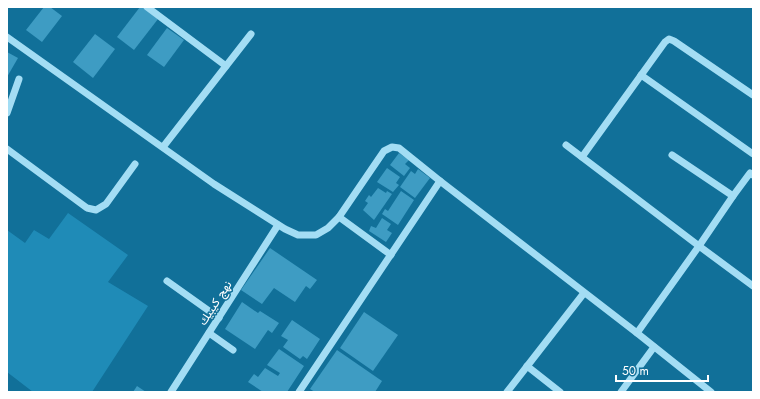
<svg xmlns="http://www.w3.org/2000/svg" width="760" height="399" font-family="Jost,Vazirmatn,sans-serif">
<rect width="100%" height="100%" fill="#117099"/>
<polygon fill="#1f8bb7" points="68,213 128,255 108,282 148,306 92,392 33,392 7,372 7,230 25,243 34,230 49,239"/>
<g fill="#3e9cc3">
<polygon points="44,7 50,7 62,16 42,42 26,30"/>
<polygon points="140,7 142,7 158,19 134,50 117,37"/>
<polygon points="167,28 184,40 164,67 147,55"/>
<polygon points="95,34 115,49 93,78 73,62"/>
<polygon points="7,52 18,58 7,77"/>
<polygon points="399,153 409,160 405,164 410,168 404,176 390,165"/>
<polygon points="387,168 400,177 396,183 399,185 393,192 377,182"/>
<polygon points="418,169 430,178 415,198 400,187 411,171 415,174"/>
<polygon points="378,188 386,193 387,191 392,194 374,220 363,210 368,203 365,201 369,195 371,197"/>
<polygon points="401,191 414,200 398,225 382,214 385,209 388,211"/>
<polygon points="382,218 391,224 387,230 392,233 386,242 369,231 371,226 376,228"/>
<polygon points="270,248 317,280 310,289 306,286 295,302 274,288 262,304 241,290"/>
<polygon points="242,302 258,313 260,311 279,323 272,333 268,330 255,349 225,329"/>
<polygon points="364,312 398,335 373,371 340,348"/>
<polygon points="292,320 320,339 307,359 303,356 300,359 283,347 288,340 281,336"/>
<polygon points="279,349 304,366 287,392 263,392 248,382 254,374 258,377 265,368 278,376 280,373 267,365"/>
<polygon points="337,350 382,381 375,392 315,392 310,389"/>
<polygon points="137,386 146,392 133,392"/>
</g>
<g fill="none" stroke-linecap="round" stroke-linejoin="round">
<g stroke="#a3ddf4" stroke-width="7">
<polyline points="147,7 226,66"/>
<polyline points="7,37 214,184 285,229 298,235 316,235 328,228 339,217 384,151 392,147 399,148 440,181 637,333 711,392"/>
<polyline points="641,75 753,154"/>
<polyline points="7,113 19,79"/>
<polyline points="566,145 699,246 753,286"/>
<polyline points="163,147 251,34"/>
<polyline points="7,149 87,208 96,210 106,204 135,164"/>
<polyline points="672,155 733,196"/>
<polyline points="582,157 665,42 669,39 674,41 753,95"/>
<polyline points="339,217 391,255"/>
<polyline points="167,281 219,318"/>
<polyline points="209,333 233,350"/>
<polyline points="637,333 699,246 733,196 750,173 753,175"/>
<polyline points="527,366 560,392"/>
<polyline points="171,392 278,225"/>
<polyline points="299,392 440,181"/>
<polyline points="507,392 584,293"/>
<polyline points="621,392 654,347"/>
</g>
</g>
<g text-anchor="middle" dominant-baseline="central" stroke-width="3" stroke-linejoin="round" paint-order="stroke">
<g font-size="12" fill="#fff" stroke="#117099">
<text transform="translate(215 303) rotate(-57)">نهج كيبيك</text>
</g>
</g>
<rect width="760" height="399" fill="none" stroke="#ffffff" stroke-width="16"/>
<path d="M616 375v6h92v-6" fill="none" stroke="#ffffff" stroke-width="2"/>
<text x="622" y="375" font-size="12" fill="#ffffff" stroke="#117099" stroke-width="3" paint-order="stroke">50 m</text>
</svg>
